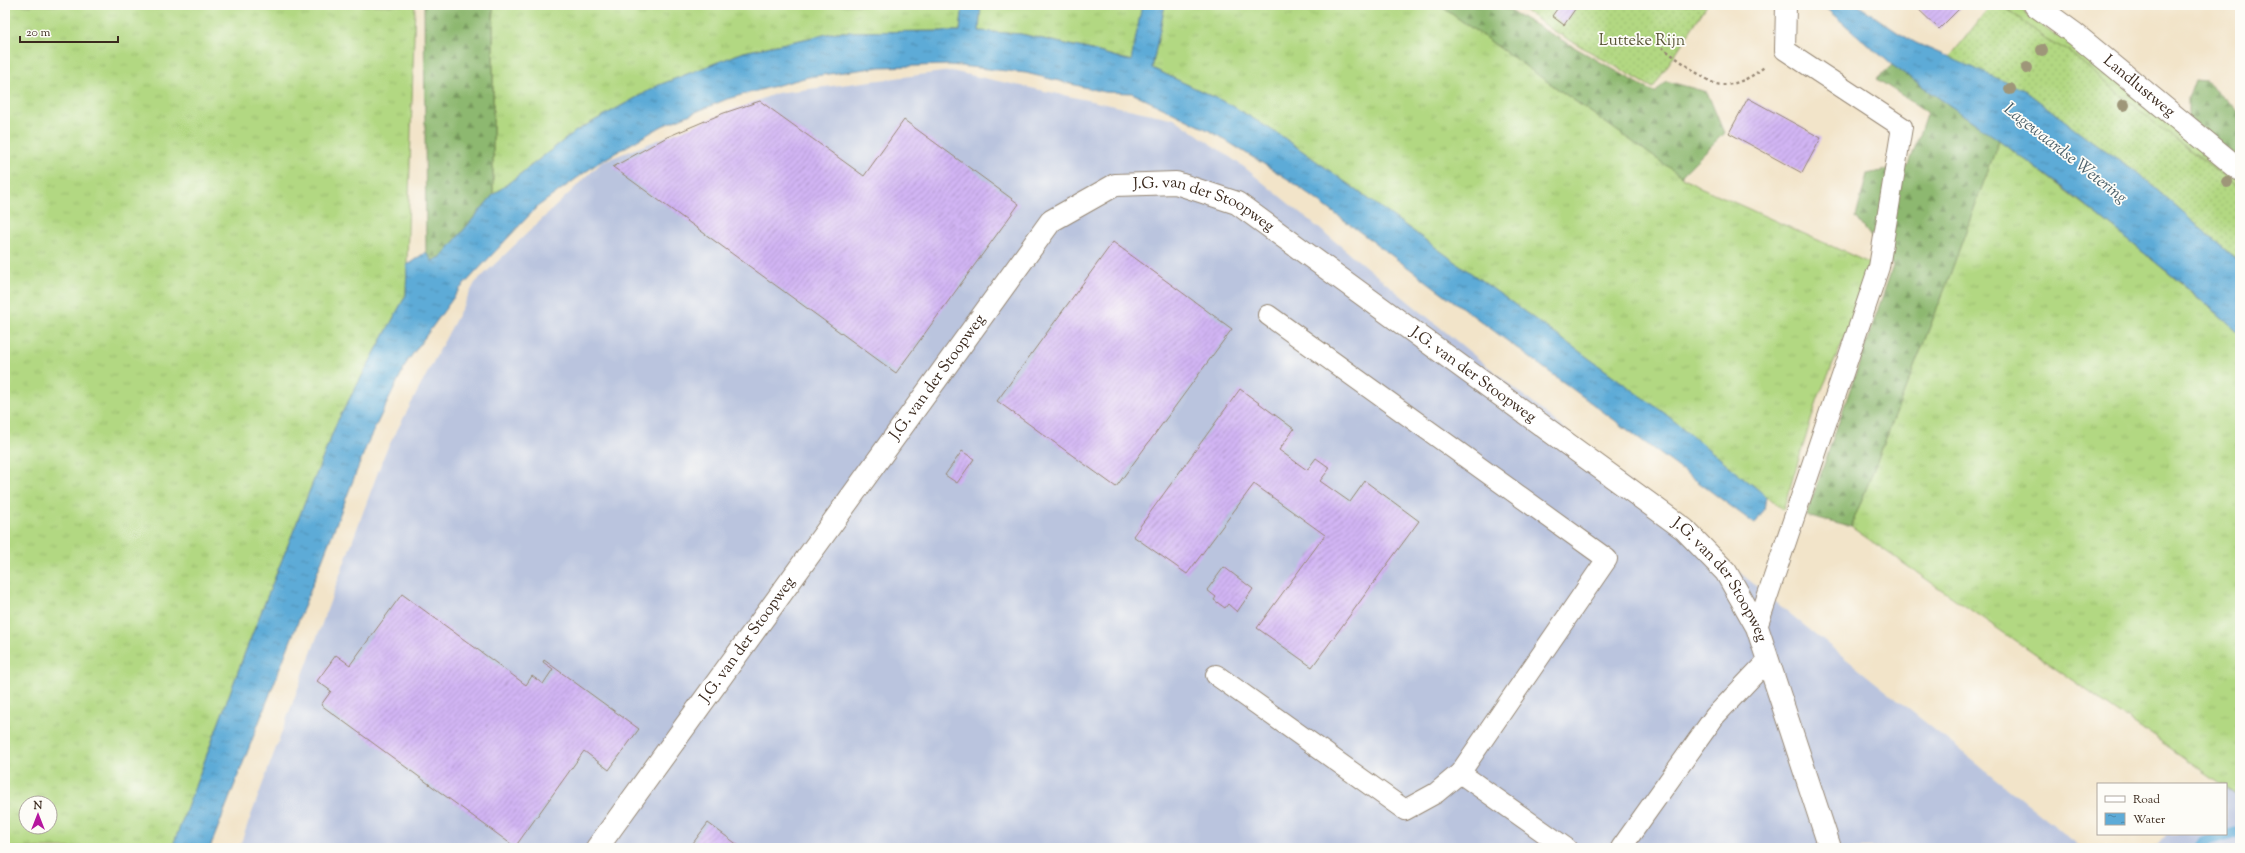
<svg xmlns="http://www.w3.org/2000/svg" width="2245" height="853" font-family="'Sorts Mill Goudy',serif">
<defs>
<pattern id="grass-tufts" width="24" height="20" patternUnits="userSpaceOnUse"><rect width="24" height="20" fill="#b2d882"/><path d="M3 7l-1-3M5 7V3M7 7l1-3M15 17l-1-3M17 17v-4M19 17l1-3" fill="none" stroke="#9aba70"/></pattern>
<pattern id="forest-firs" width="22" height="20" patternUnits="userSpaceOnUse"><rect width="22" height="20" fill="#8db870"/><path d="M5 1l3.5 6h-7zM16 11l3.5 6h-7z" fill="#74965b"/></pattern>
<pattern id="garden-dots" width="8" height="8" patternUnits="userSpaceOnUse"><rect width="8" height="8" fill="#b2d882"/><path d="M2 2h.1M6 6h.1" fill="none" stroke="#9aba70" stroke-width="1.8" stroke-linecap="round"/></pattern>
<pattern id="water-ripples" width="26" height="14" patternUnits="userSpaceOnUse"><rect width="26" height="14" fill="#5dabd7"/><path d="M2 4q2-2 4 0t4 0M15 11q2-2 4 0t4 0" fill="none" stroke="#4e8bae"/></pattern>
<pattern id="building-hatch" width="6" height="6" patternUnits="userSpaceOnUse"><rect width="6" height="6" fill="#d2b5f4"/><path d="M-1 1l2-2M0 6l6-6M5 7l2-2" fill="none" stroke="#ac93c5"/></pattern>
</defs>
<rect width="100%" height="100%" fill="#fdfcf7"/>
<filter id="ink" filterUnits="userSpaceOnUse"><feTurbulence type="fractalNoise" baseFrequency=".025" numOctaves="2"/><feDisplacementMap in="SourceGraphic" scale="8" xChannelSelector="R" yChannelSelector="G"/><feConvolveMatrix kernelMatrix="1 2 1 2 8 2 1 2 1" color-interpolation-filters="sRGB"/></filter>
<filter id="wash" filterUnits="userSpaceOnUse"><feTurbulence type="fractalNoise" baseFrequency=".012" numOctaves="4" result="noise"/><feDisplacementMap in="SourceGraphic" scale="16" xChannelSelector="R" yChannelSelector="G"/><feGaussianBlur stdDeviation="0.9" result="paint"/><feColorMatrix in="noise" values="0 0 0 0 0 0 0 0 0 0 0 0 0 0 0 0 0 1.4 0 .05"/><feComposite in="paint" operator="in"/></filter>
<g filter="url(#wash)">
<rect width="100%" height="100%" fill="#f2e4c9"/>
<g fill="#bac4de">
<polygon points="951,71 1175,119 1244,167 1805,626 2082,848 239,848 385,453 475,283 602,162 777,93"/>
<polygon points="2226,785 2240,795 2240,848 2154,848 2166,834 2226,834"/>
</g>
<g fill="url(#grass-tufts)" stroke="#768150" fill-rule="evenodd">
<path d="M 5,5 L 415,5 L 406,295 L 337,422 L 246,650 L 172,848 L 5,848 ZM 26,803 L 50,803 L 50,827 L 26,827 Z"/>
<polygon points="493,5 963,5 960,31 837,32 744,52 659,85 576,131 493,195"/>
<polygon points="981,5 1142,5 1132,61 1088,49 1021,34 979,31"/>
<polygon points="1165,5 1439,5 1681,176 1700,187 1869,263 1846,335 1818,398 1783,510 1663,412 1283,137 1231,105 1152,68"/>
<polygon points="2002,5 2015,5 2049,31 2070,42 2240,179 2240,188 2158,126 2068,51 2046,39"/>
<path d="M 1999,140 C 2082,202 2162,266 2240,334 L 2240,797 L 2226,787 L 2226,784 L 2222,784 L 1851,527 L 1944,291 Z"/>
</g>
<g fill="url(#forest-firs)" stroke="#647147">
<polygon points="424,5 493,5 493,195 441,257 432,261 426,252"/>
<polygon points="1439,5 1500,5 1655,93 1666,81 1707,92 1724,133 1681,176"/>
<polygon points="1892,65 1999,140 1944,291 1851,527 1806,516 1893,266 1856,217 1867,174 1909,165 1927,112 1877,79"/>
<polygon points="2195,80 2206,81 2240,113 2240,160 2188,117 2188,99"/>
</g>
<g fill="url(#garden-dots)" stroke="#768150">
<polygon points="1517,5 1707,5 1653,88 1554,31"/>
<polygon points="1991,5 2002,5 2046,39 2068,51 2158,126 2240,188 2240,263 2133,169 2101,148 2024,90 1949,58"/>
</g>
<g fill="url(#water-ripples)" stroke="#4c6a7a">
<polygon points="963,5 981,5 979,31 1021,34 1088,49 1131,61 1142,5 1165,5 1152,68 1231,105 1283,137 1663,412 1766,496 1764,510 1755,524 1291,181 1212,132 1132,93 1104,92 1026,73 950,65 880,67 808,77 727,99 662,126 598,163 537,207 459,290 407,362 368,442 210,848 172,848 246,650 337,422 406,295 407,265 426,252 432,261 441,257 493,195 576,131 659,85 744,52 837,32 960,31"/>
<polygon points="1822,5 1858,5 1897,32 1916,43 2024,90 2101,148 2133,169 2240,263 2240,334 2186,287 2070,193 1999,140 1892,65"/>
</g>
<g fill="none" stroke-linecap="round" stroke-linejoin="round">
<polyline stroke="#5dabd7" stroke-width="10" points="2199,848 2203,842 2240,831"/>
</g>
<g id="blocks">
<g fill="url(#building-hatch)">
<polygon points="1560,5 1578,5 1564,25 1552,16"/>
<polygon points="1914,5 1963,5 1939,29"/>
<polygon points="1748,98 1821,138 1802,173 1729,133"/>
<polygon points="760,101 864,176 904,120 1019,204 896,373 613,167 667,137 724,113"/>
<polygon points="1113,242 1232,329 1116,487 997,401"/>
<polygon points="1240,389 1294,429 1279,450 1307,470 1316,458 1330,468 1320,481 1350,502 1365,481 1419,521 1312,667 1257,628 1325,535 1254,484 1187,574 1133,536"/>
<polygon points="962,451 974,459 957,483 945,475"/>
<polygon points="1224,567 1253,589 1237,612 1228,604 1225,608 1214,600 1216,597 1207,590"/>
<polygon points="402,594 526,685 532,676 543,684 553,669 543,662 544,660 639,729 609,770 584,751 515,847 321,705 331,691 317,681 336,655 350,665"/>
<polygon points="708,823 742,848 690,847"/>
</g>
</g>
</g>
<g filter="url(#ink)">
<use href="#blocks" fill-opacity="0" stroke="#968774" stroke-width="1"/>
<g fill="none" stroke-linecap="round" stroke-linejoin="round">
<defs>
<g id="service">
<polyline points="1268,315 1607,559 1460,773 1566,848"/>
<polyline points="1757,627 1879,267 1902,127 1785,50 1786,5"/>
<polyline points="1216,675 1405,810 1436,793 1460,773"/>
<polyline points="1621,848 1715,716 1768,660"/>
</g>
<g id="minor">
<path id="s1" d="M 2035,5 L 2075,34 L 2240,170"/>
<path id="s2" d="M 597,848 L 1051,221 L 1115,185 L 1176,183 L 1237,203 L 1684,529 L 1726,572 L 1757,627 L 1830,848"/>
</g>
</defs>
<use href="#service" stroke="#968774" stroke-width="22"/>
<use href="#minor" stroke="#968774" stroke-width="24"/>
<path stroke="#968774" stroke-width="2.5" stroke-dasharray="3 3" stroke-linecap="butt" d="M 1657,44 C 1669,52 1704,80 1716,84 C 1732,88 1753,77 1764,67"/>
<use href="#service" stroke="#fff" stroke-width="20"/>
<use href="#minor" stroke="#fff" stroke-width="22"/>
</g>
<g fill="#9e9679">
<circle cx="2042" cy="50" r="6"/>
<circle cx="2027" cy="68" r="6"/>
<circle cx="2010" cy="89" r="6"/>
<circle cx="2124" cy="105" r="6"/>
<circle cx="2227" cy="182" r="6"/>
</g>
</g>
<g text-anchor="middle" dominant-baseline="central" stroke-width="3.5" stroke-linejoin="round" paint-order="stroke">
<g font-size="16" fill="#595637" stroke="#fdfcf7">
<text x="1642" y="41">Lutteke Rijn</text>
</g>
<g font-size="16" fill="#3b2a1e" stroke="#fdfcf7">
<text stroke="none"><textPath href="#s1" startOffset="132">Landlustweg</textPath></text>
<text stroke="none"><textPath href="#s2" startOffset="941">J.G. van der Stoopweg</textPath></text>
<text stroke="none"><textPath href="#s2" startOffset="1265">J.G. van der Stoopweg</textPath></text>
<text stroke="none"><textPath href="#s2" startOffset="581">J.G. van der Stoopweg</textPath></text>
<text stroke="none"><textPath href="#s2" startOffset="1589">J.G. van der Stoopweg</textPath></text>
<text stroke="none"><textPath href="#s2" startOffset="257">J.G. van der Stoopweg</textPath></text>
</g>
<g font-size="17" font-style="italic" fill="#495e68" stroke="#fdfcf7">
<text transform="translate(2065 154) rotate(38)">Lagewaardse Wetering</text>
</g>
</g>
<rect width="2245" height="853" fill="none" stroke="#fdfcf7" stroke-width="20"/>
<rect x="2097" y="783" width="130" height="52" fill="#fdfcf7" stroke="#afa8a0"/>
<rect x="2105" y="796" width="20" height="6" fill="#ffffff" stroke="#afa8a0"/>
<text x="2133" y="803" font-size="12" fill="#3b2a1e">Road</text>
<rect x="2105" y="813" width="20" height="12" fill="url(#water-ripples)" stroke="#afa8a0"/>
<text x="2133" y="823" font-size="12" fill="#3b2a1e">Water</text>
<g transform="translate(38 815)"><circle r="19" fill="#fdfcf7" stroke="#afa8a0"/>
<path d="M0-3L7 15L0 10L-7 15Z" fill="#b5179e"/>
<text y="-6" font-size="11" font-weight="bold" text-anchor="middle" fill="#3b2a1e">N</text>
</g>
<path d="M20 36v6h98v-6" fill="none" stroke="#3b2a1e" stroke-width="2"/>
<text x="26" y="36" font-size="12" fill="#3b2a1e" stroke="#fdfcf7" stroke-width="3" paint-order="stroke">20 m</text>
</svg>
